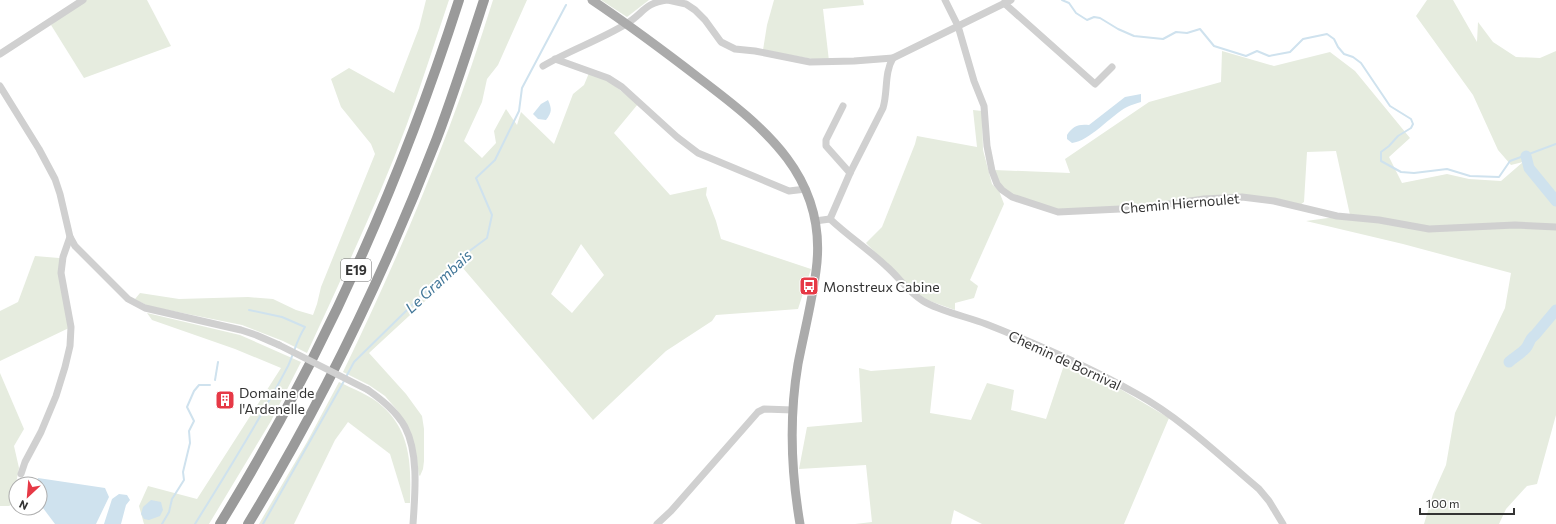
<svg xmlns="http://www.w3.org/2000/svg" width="1556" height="524" font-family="Commissioner,sans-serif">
<rect width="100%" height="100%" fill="#fff"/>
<g fill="#e6ecdf" fill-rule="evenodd">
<polygon points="84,0 147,0 171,46 84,78 51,25"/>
<path d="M 426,0 L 449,0 C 435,41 422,83 407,124 C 378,202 342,277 307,353 L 283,341 L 242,325 L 148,306 L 135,299 L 140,293 L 179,299 L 248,297 L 273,299 L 296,310 L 313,315 L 317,304 L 321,287 L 375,154 L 371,144 L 341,107 L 331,79 L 349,68 L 394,93 L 419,28 Z"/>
<path d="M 493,0 L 527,0 L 498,65 L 487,79 L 482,102 L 464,141 L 482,158 L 496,143 L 494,131 L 506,109 L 517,125 L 521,112 L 554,144 L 573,94 L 584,85 L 589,73 L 607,80 L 638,104 L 614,133 L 670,195 L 707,187 L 706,195 L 716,221 L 721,239 L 811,269 L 798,309 L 716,315 L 712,321 L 666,351 L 593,420 L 462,267 L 369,353 L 406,394 L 422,416 L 424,429 L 424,461 L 423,469 L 420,476 L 419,475 L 417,462 L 397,410 L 385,396 L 369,385 L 343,372 C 402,250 453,129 493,0 ZM 581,244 L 604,275 L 572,313 L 551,294 Z"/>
<polygon points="601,0 649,0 627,17"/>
<polygon points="774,0 863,0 864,5 823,9 829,61 823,61 763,50 767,25"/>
<polygon points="1427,0 1453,0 1477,42 1478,22 1493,42 1516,57 1540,58 1556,51 1556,415 1537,484 1527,486 1506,509 1499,524 1424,524 1433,494 1446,465 1455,413 1505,308 1511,273 1403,244 1306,221 1350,215 1336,151 1307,152 1304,202 1300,205 1246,196 1151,206 1060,210 1016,197 1001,186 994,170 1070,173 1065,159 1149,102 1221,82 1222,51 1274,66 1330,52 1355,71 1410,138 1389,157 1402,183 1447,174 1469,179 1501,181 1523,162 1511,165 1498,150 1473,95 1416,16"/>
<polygon points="973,110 982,111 983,150 992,184 999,191 1004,204 970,280 978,286 974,298 955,303 955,310 924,299 912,290 866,243 882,227 915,144 917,136 977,147"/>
<polygon points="35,256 59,258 63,257 61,273 71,327 0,361 0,311 18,302"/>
<polygon points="147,313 240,335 301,362 271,421 209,524 144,524 139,506 148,486 197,499 281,368 235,349 152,320"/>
<polygon points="1065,362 1110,383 1169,418 1124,524 982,524 954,510 951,524 855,524 872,522 866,465 799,469 807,427 862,422 859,368 871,371 935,366 930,413 971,420 987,383 1014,390 1011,410 1046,419"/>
<polygon points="0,373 24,429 14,446 19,468 15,489 16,502 9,506 0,506"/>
<path d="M 339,382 C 353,389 370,395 382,406 C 412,432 411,468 410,503 L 405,503 L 390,454 L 348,422 L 335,440 L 294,524 L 259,524 L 307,442 Z"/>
</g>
<g fill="#cfe2ee">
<path d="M 1141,94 L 1141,102 C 1137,103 1131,105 1127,107 C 1110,116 1090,141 1072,143 L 1067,139 L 1067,135 C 1073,126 1078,124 1089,125 L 1125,97 Z"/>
<path d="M 548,100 C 552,109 552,112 546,120 L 538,119 L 533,114 L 541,104 Z"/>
<polygon points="38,478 105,488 109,497 96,524 55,524 40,504 40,484 35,484"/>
<polygon points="119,494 127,495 130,500 126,505 121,524 104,524 112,499"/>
<polygon points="151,500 161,502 163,510 160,516 149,520 144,519 141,514 143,507"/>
</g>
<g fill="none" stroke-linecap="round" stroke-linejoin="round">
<g stroke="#cfe2ee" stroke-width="2">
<polyline points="1062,0 1069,3 1076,13 1087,20 1094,17 1100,18 1118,29 1134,36 1163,39 1176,32 1187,33 1200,29 1214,46 1246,56 1257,51 1269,56 1290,52 1303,39 1327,34 1334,39 1338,47 1344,54 1353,57 1361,63 1390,106 1411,119 1413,124 1411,128 1398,136 1389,146 1381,152 1381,161 1401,172 1414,173 1447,169 1470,176 1499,177 1510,161 1556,144"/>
<polyline points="346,377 354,362 460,258 487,238 492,215 476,178 495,160 519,111 522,88 566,5"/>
<polyline points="215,380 218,362"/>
<polyline points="162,524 169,512 172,499 184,480 183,472 190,443 189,431 194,421 187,407 194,391 199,385 210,385"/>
<path d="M 195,524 C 227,472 260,420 288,366 C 294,353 297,339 305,327 L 282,317 L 249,310"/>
<polyline points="263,524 344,381"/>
</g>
<g stroke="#cfe2ee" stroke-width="11">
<polyline points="1526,156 1529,168 1556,201"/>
<path d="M 1509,362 C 1514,357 1521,354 1526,348 C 1530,343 1529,339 1535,335 L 1556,310"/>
</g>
<g stroke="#d0d0d0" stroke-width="7">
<polyline points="668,0 686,4 695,10 705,20 721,42 735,49 755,51 810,62 854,61 893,58"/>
<polyline points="945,0 958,26 974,81 984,106 987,146 992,171 997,184 1002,190 1012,197 1058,212 1141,208 1204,199 1242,197 1274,201 1337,216 1379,220 1429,229 1515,225 1556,227"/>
<polyline points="1004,3 1095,84 1112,67"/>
<polyline points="0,54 83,0"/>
<polyline points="555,59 608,78 622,87 677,137 698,153 789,191 806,189"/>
<path d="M 543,66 C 570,50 600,40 626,24 C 643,14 644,3 667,0"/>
<polyline points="0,86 39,149 55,179 60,194 70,237 75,246 128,299 145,308 241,330 256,335 279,345"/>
<polyline points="843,106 826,140 826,146 850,173"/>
<path d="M 830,219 C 848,236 868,249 886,266 C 899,277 908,292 923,301 C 939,311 968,317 986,324 C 1037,344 1089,367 1137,394 C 1182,419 1220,456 1259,489 L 1269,501 L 1283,524"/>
<path d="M 830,219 L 850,173 L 883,108 C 888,92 884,73 893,58 L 1011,0"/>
<polyline points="815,221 830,219"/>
<path d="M 368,390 C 382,400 396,411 405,427 C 419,454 415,494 413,524"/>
<polyline points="21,474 25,462 41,432 56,396 65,367 70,346 71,327 61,273 63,257 70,237"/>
<polyline points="657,524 671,511 758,412 764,409 793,410"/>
</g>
<path stroke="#ababab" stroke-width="9" d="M 592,0 C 629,25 664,51 699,78 C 765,128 829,178 816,271 C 812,302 804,333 798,364 C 789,417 791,471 800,524"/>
<g stroke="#9a9a9a" stroke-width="10">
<path d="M 220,524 C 321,360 400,184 459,0"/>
<path d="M 248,524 C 323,401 385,272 437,138 C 454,93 469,46 484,0"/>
</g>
<polyline stroke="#d0d0d0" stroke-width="7" points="279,345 368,390"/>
</g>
<defs>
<symbol id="bus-square" viewBox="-11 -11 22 22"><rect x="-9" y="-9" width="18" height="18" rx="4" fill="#e63946" stroke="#fff"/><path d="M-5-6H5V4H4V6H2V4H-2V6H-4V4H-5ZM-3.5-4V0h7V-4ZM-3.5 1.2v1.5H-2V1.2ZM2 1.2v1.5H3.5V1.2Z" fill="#fff"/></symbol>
<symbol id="building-square" viewBox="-11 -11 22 22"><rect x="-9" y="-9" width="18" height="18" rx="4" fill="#e63946" stroke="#fff"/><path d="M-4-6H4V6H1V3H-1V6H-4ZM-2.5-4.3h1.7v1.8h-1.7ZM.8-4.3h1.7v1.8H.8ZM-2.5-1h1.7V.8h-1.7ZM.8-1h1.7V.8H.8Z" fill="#fff"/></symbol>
</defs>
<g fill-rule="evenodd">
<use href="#bus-square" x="798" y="275" width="22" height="22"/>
<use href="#building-square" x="214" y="389" width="22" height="22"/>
</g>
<g text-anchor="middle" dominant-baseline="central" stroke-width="4" stroke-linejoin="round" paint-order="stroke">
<rect fill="#fff" stroke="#707070" stroke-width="1" x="341" y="259" width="30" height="22" rx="3"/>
<g font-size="13" font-weight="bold" fill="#333">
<text x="356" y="270">E19</text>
</g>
<g font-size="14" fill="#333" stroke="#fff">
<text transform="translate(1180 203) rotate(-5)">Chemin Hiernoulet</text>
<text transform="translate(1065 360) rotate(25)">Chemin de Bornival</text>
</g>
<g font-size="14" fill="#333" stroke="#fff" text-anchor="start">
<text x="823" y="286">Monstreux Cabine</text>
<text x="239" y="392">Domaine de<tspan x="239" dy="16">l'Ardenelle</tspan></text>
</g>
<g font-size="15" font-style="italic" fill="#3f7597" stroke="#fff">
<text transform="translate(438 281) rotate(-43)">Le Grambais</text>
</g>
</g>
<g transform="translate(28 496) rotate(206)"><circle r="19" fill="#ffffff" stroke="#adadad"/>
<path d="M0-3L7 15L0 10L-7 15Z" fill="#e63946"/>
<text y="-6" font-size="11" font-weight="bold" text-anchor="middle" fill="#333333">N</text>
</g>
<path d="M1420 508v6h94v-6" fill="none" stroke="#333333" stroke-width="2"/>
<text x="1426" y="508" font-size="12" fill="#333333" stroke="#ffffff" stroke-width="3" paint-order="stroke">100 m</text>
</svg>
